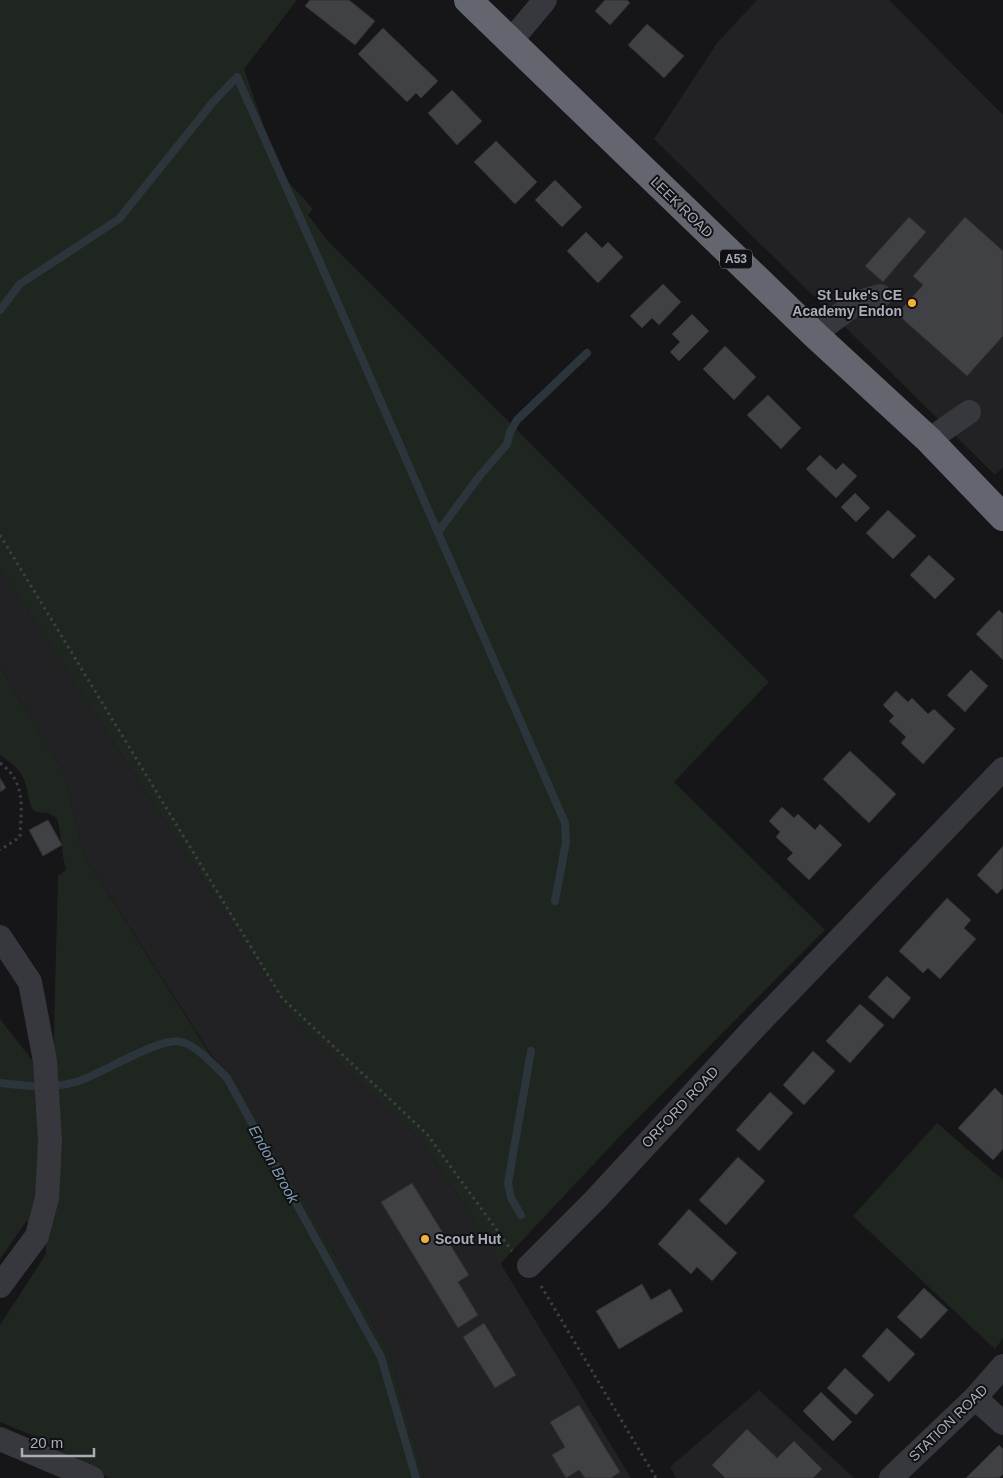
<svg xmlns="http://www.w3.org/2000/svg" width="1003" height="1478" font-family="Helvetica,sans-serif">
<rect width="100%" height="100%" fill="#161618"/>
<g fill="#222225">
<polygon points="757,0 889,0 1003,115 1003,467 995,475 654,139 717,43"/>
<polygon points="0,568 294,1019 419,1139 465,1205 631,1478 424,1478 390,1356 348,1278 230,1073 214,1059 83,854 64,773 0,667"/>
<polygon points="759,1390 854,1478 676,1478 670,1467"/>
</g>
<g fill="#1e261f">
<polygon points="0,0 297,0 244,69 280,173 313,209 308,215 327,240 769,682 674,782 825,930 624,1132 500,1264 465,1205 419,1139 294,1019 0,568"/>
<path d="M 0,667 L 64,773 L 83,854 L 213,1059 L 230,1072 L 348,1278 L 390,1356 L 424,1478 L 109,1478 L 36,1437 L 0,1422 L 0,1325 L 46,1254 L 45,1230 L 26,1222 L 0,1259 L 0,1019 L 36,1065 L 53,1066 L 58,876 L 66,870 C 61,853 62,836 57,818 L 47,813 L 35,812 C 29,806 29,797 27,789 C 24,772 13,764 0,755 Z"/>
<polygon points="937,1123 1003,1180 1003,1338 995,1349 853,1216"/>
</g>
<g fill="none" stroke-linecap="round" stroke-linejoin="round">
<g stroke="#2c353c" stroke-width="8">
<polyline points="0,310 20,284 119,219 213,102 237,77 318,258 565,823 566,842 555,901"/>
<polyline points="438,532 478,478 507,444 510,432 517,420 587,353"/>
<path d="M 0,1083 C 25,1086 51,1089 76,1082 C 99,1076 161,1035 182,1042 C 197,1046 216,1067 227,1078 L 381,1357 L 416,1478"/>
<polyline points="521,1215 511,1198 508,1183 531,1051"/>
</g>
</g>
<g fill="#404145" stroke="#303034">
<polygon points="310,0 349,0 375,21 355,45 305,6"/>
<polygon points="605,0 627,0 630,3 610,25 595,11"/>
<polygon points="647,24 684,56 664,78 628,45"/>
<polygon points="383,28 438,81 421,98 416,93 407,102 358,54"/>
<polygon points="452,90 482,121 457,145 428,113"/>
<polygon points="496,141 537,182 515,204 474,162"/>
<polygon points="555,180 582,207 562,227 535,200"/>
<polygon points="909,217 926,232 883,282 865,266"/>
<polygon points="965,217 1003,251 1003,336 967,376 897,314 923,285 913,276"/>
<polygon points="586,232 602,248 608,242 623,257 598,283 567,251"/>
<polygon points="663,284 681,302 659,325 652,318 642,328 630,316"/>
<polygon points="692,314 709,331 679,361 670,352 680,342 672,334"/>
<polygon points="725,346 756,377 734,400 703,369"/>
<polygon points="768,395 801,428 781,449 747,415"/>
<polygon points="820,455 836,470 843,463 857,476 836,498 806,469"/>
<polygon points="855,493 870,508 856,522 841,507"/>
<polygon points="888,510 916,536 893,559 866,533"/>
<polygon points="929,555 955,579 935,599 910,575"/>
<polygon points="999,610 1003,614 1003,660 976,634"/>
<polygon points="971,670 988,686 965,712 947,695"/>
<polygon points="896,691 908,702 912,698 928,714 934,709 955,729 923,764 901,743 906,737 889,721 894,716 883,705"/>
<polygon points="850,751 896,794 869,823 823,779"/>
<polygon points="0,778 6,788 0,792"/>
<polygon points="782,807 794,818 798,814 815,830 820,824 842,845 809,880 787,859 793,853 776,837 780,832 769,821"/>
<polygon points="48,820 62,845 43,856 29,830"/>
<polygon points="1003,846 1003,888 997,894 977,875"/>
<polygon points="947,898 971,920 964,928 976,939 940,979 928,968 923,973 899,951"/>
<polygon points="887,976 911,998 893,1019 868,997"/>
<polygon points="860,1004 884,1025 850,1063 826,1041"/>
<polygon points="813,1051 835,1071 804,1105 783,1085"/>
<polygon points="995,1088 1003,1096 1003,1149 993,1160 958,1128"/>
<polygon points="770,1092 793,1113 759,1151 736,1130"/>
<polygon points="738,1157 765,1181 726,1225 699,1200"/>
<polygon points="412,1183 469,1275 458,1282 478,1315 458,1328 381,1202"/>
<polygon points="689,1209 737,1253 712,1281 697,1267 691,1274 658,1244"/>
<polygon points="642,1284 651,1300 670,1289 683,1311 619,1349 596,1311"/>
<polygon points="924,1288 948,1310 921,1339 897,1317"/>
<polygon points="484,1323 516,1375 495,1388 463,1337"/>
<polygon points="887,1328 915,1354 889,1382 862,1356"/>
<polygon points="845,1368 874,1395 856,1415 827,1388"/>
<polygon points="821,1392 852,1422 833,1441 803,1411"/>
<polygon points="579,1405 620,1472 611,1478 585,1478 579,1470 566,1478 552,1455 565,1447 550,1422"/>
<polygon points="747,1429 777,1458 794,1441 822,1469 813,1478 725,1478 712,1465"/>
<polygon points="999,1445 1003,1449 1003,1474 999,1478 966,1478"/>
</g>
<g fill="none" stroke-linecap="round" stroke-linejoin="round">
<g stroke="#3d3f44" stroke-width="3" stroke-dasharray="2.5 4" stroke-linecap="butt">
<polyline points="0,535 282,998 427,1134 512,1251"/>
<path d="M 0,763 C 27,783 21,808 20,837 L 0,850"/>
<polyline points="541,1286 656,1478"/>
</g>
<g stroke="#37383d" stroke-width="24">
<polyline points="510,42 545,0"/>
<polyline points="814,334 856,303 880,296"/>
<polyline points="929,440 969,412"/>
<polyline points="0,937 30,982 45,1061 50,1141 47,1198 37,1236 0,1286"/>
<polyline points="529,1266 595,1200 755,1027 1003,769"/>
<polyline points="975,1398 1003,1423"/>
<polyline points="0,1439 92,1478"/>
<polyline points="891,1478 975,1398 1003,1366"/>
</g>
<polyline stroke="#63666e" stroke-width="28" points="468,0 814,334 929,440 1003,517"/>
</g>
<g fill="#f2b134" stroke="#111113" stroke-width="2">
<circle cx="912" cy="303" r="5"/>
<circle cx="425" cy="1239" r="5"/>
</g>
<g text-anchor="middle" dominant-baseline="central" stroke-width="4" stroke-linejoin="round" paint-order="stroke">
<rect fill="#111113" stroke="#7b7e86" stroke-width="1" x="720" y="249.5" width="32" height="19" rx="4"/>
<g font-size="12" font-weight="bold" fill="#a8adb8">
<text x="736" y="259">A53</text>
</g>
<g font-size="14" fill="#a8adb8" stroke="#111113">
<text transform="translate(682 207) rotate(44)">LEEK ROAD</text>
<text transform="translate(680 1107) rotate(-47)">ORFORD ROAD</text>
<text transform="translate(948 1423) rotate(-44)">STATION ROAD</text>
</g>
<g font-size="14" font-weight="bold" fill="#a8adb8" stroke="#111113" text-anchor="end">
<text x="902" y="295">St Luke's CE<tspan x="902" dy="16">Academy Endon</tspan></text>
<text x="435" y="1239" text-anchor="start">Scout Hut</text>
</g>
<g font-size="15" font-style="italic" fill="#7f9bb3" stroke="#111113">
<text transform="translate(274 1164) rotate(61)">Endon Brook</text>
</g>
</g>
<path d="M22 1448v8h72v-8" fill="none" stroke="#a8adb8" stroke-width="2.5"/>
<text x="30" y="1448" font-size="15" fill="#a8adb8" stroke="#111113" stroke-width="4" paint-order="stroke">20 m</text>
</svg>
